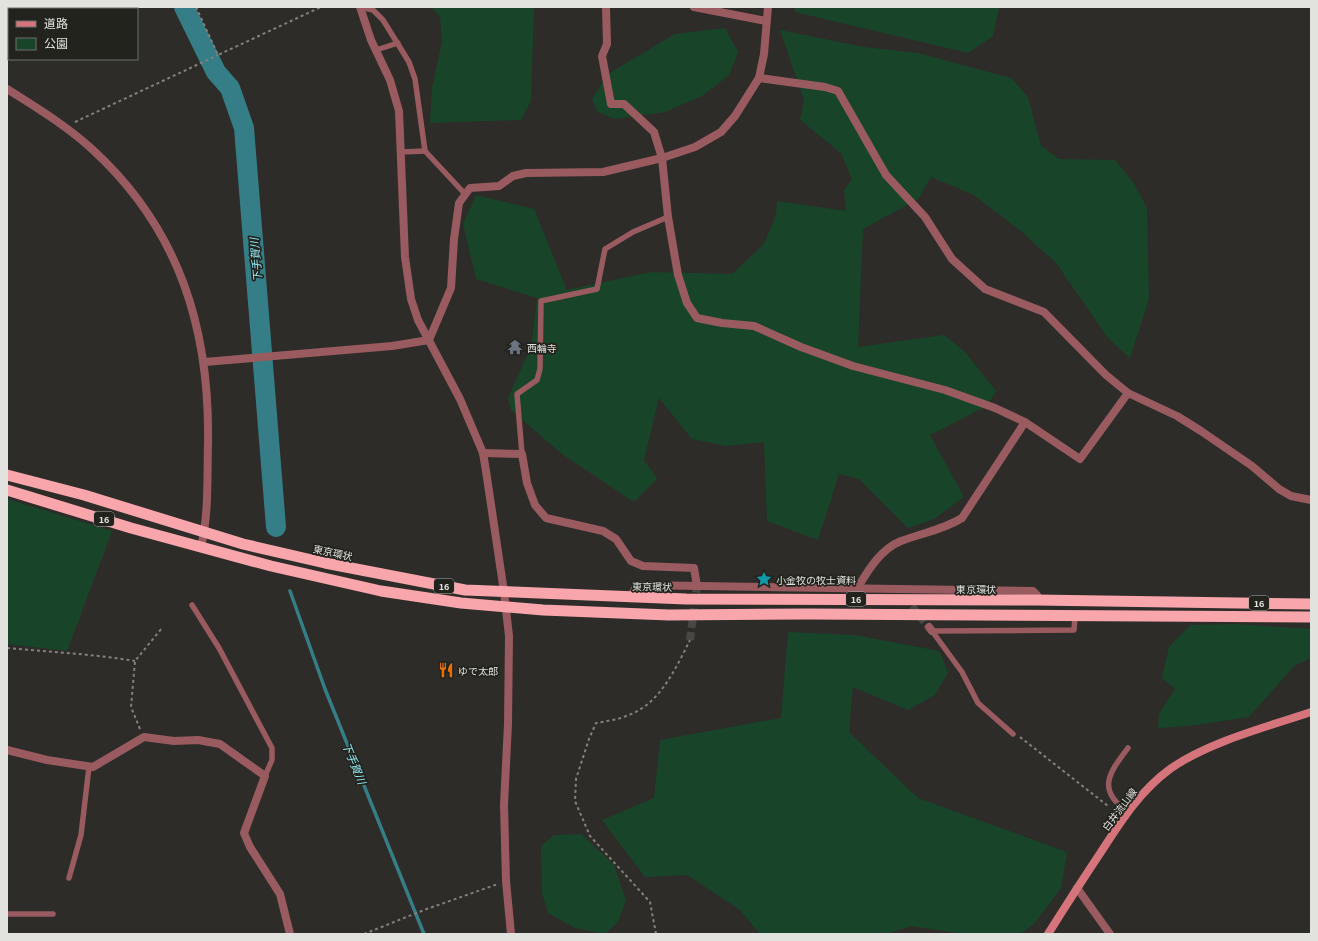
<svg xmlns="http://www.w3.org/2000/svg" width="1318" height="941" font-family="Georgia,'Noto Sans JP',serif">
<rect width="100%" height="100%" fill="#2d2c28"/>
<g fill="#184529">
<polygon points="431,7 534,7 531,101 521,120 430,123 432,88 442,41 440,17"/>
<polygon points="795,7 999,7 993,36 968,53 795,12"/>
<polygon points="725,28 738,52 729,75 702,96 665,112 614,119 597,111 592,99 608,74 675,34"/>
<polygon points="780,30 864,47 918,53 1011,78 1028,97 1041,146 1059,159 1115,160 1133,182 1147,208 1149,299 1130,358 1108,338 1056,263 1022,232 974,195 931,177 918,199 863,229 858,347 944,335 965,352 996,391 987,406 930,435 964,497 934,519 908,528 859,479 839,474 818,540 767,521 764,442 726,446 692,439 659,398 644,460 657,479 634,502 562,454 511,410 508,398 531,347 537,298 476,279 463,224 476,195 534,209 567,290 651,272 732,274 764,244 776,215 777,201 846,211 844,190 852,179 841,153 800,120 804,100"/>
<polygon points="7,499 112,531 67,651 7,644"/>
<polygon points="1234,624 1311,629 1311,658 1294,666 1249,717 1189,726 1158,728 1159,714 1175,689 1162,678 1169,647 1190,625"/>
<polygon points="788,632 855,635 939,651 948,673 935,695 908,710 853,687 849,732 918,798 1067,852 1061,888 1034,924 1020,934 964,934 911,926 886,934 760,934 740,910 687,875 645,877 602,820 654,798 660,740 781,718"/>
<polygon points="581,834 614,865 626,900 618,922 605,934 575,928 548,913 542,893 541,846 554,835"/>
</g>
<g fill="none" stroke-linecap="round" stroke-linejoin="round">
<polyline stroke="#357e87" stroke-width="3.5" points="290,591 325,689 424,934"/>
<polyline stroke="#357e87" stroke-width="20" points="184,7 216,72 230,88 244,128 276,527"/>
<g stroke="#484743" stroke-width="8" stroke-dasharray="8 4" stroke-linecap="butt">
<polyline points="904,597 929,627"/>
<polyline points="690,640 697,586"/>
</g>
<g stroke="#82817e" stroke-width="2" stroke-dasharray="3 3" stroke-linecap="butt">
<polyline points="196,7 218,55 321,7"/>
<polyline points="75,122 218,55"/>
<path d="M 7,648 C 50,652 93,654 135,661"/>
<polyline points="140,729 131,707 135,661 162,628"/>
<polyline points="1020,737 1108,806"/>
<polyline points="364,934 424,910 498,884"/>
<path d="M 656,934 L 650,902 L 590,836 L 575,801 L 576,779 L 589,739 L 596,723 C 606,721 617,720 626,716 C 659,706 676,668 690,640"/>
</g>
<g stroke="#995b60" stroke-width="5.5">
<polyline points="360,7 373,10 383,20 409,62 415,79 425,151 465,194"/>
<polyline points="376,50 398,43"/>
<polyline points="401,152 425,151"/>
<polyline points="522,454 517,394 537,380 540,369 541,301 597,289 605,249 633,232 668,217"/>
<polyline points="192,605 219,648 272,748 272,760 265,776"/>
<polyline points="1013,734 978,703 962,672 932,631 1074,630 1075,616"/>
<path d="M 1128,812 C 1096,790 1109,773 1128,748"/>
<polyline points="69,878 81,835 89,767"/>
<polyline points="7,914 53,914"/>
</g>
<g stroke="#995b60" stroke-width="8">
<polyline points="606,7 607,44 602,56 611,104 624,104 654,132 662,158 668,217 678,275 687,303 697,318 722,323 754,326 801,347 853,366 945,390 995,408 1025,422 1080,459 1128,393"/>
<polyline points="694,7 766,21"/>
<polyline points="759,78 825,87 838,91 886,175 925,217 952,259 985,289 1044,312 1106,375 1128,393 1177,416 1201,431 1252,466 1279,489 1291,496 1311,500"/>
<polyline points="205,362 392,346 429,340 451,288 454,239 459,203 470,188 499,186 513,176 526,173 603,172 662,158 695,147 721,132 735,116 759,78 764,54 768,7"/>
<polyline points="483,453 522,454 527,483 535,505 546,518 603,531 616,539 631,561 643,566 694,568 697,586"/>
<path d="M 858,587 C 869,569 881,549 901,541 C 922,533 943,530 962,518 L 1025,422"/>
<polyline points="630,598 637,585 1033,591 1037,595 1036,600"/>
<polyline points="929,627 932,631"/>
<polyline points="7,750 47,760 93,767 144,737 174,741 198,740 220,744 265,776 244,833 250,847 280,894 290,934"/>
<polyline points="1077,888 1110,934"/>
</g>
<g stroke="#995b60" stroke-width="8">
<polyline points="360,7 371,40 390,80 399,111 405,257 411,299 418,320 460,399 483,453 486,471 504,592 509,636 508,724 504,805 506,881 511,934"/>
<path d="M 7,89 C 37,108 67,126 93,150 C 180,230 210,330 208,444 C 207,479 209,513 201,547"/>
</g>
<path stroke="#d6747c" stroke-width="8" d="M 1048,934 C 1065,907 1083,879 1101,852 C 1121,821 1140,791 1170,769 C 1208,742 1267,727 1311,712"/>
<g stroke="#f8a6ac" stroke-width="11">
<polyline points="7,475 84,495 243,544 325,563 465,590 686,599 1036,600 1311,604"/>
<polyline points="7,490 131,528 271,566 381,591 461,603 543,610 669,615 808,614 1311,617"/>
</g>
</g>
<defs>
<symbol id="temple-bare" viewBox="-9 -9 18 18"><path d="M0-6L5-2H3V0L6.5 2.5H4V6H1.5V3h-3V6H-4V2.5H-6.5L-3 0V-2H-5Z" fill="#6b7280" stroke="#23231e" stroke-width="2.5" paint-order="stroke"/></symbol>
<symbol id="sight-bare" viewBox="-9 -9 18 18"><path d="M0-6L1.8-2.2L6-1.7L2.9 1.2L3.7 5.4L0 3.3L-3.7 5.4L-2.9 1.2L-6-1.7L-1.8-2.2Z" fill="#0f9aa8" stroke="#23231e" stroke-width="2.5" paint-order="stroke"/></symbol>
<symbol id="restaurant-bare" viewBox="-9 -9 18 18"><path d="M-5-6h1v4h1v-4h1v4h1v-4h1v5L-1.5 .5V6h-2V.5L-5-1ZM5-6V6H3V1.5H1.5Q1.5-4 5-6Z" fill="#e8710a" stroke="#23231e" stroke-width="2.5" paint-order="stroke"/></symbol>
</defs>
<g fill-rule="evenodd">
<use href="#temple-bare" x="504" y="336" width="22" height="22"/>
<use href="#sight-bare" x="753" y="568" width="22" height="22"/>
<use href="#restaurant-bare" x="435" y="659" width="22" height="22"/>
</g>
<g text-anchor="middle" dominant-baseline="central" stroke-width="3.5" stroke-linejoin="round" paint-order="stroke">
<g fill="#23231e" stroke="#a9a9a5" stroke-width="1">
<rect x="94" y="512" width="20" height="14" rx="3"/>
<rect x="434" y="579" width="20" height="14" rx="3"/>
<rect x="846" y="592" width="20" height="14" rx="3"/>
<rect x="1249" y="596" width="20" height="14" rx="3"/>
</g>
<g font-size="9" font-weight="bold" fill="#e2e2df">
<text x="104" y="519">16</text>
<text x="444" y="586">16</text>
<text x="856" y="599">16</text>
<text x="1259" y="603">16</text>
</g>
<g font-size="10" fill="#e2e2df" stroke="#23231e" text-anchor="start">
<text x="527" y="347">西輪寺</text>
<text x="776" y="579">小金牧の牧士資料</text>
<text x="458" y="670">ゆで太郎</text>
</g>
<g font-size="10" fill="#e2e2df" stroke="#23231e">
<text transform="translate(333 552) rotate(12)">東京環状</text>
<text transform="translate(652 586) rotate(1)">東京環状</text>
<text x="976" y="588">東京環状</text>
<text transform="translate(1119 809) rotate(-53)">白井流山線</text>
</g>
<g font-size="11" font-style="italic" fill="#91effc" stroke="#23231e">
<text transform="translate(255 260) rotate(-95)">下手賀川</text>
<text transform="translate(355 763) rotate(68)">下手賀川</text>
</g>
</g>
<rect width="1318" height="941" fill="none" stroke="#e2e2df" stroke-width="16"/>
<rect x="8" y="8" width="130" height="52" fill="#23231e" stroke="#6f6f6b"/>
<rect x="16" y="21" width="20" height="6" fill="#d6747c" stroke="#6f6f6b"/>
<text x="44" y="28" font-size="12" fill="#e2e2df">道路</text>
<rect x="16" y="38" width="20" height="12" fill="#184529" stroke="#6f6f6b"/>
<text x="44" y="48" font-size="12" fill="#e2e2df">公園</text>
</svg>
